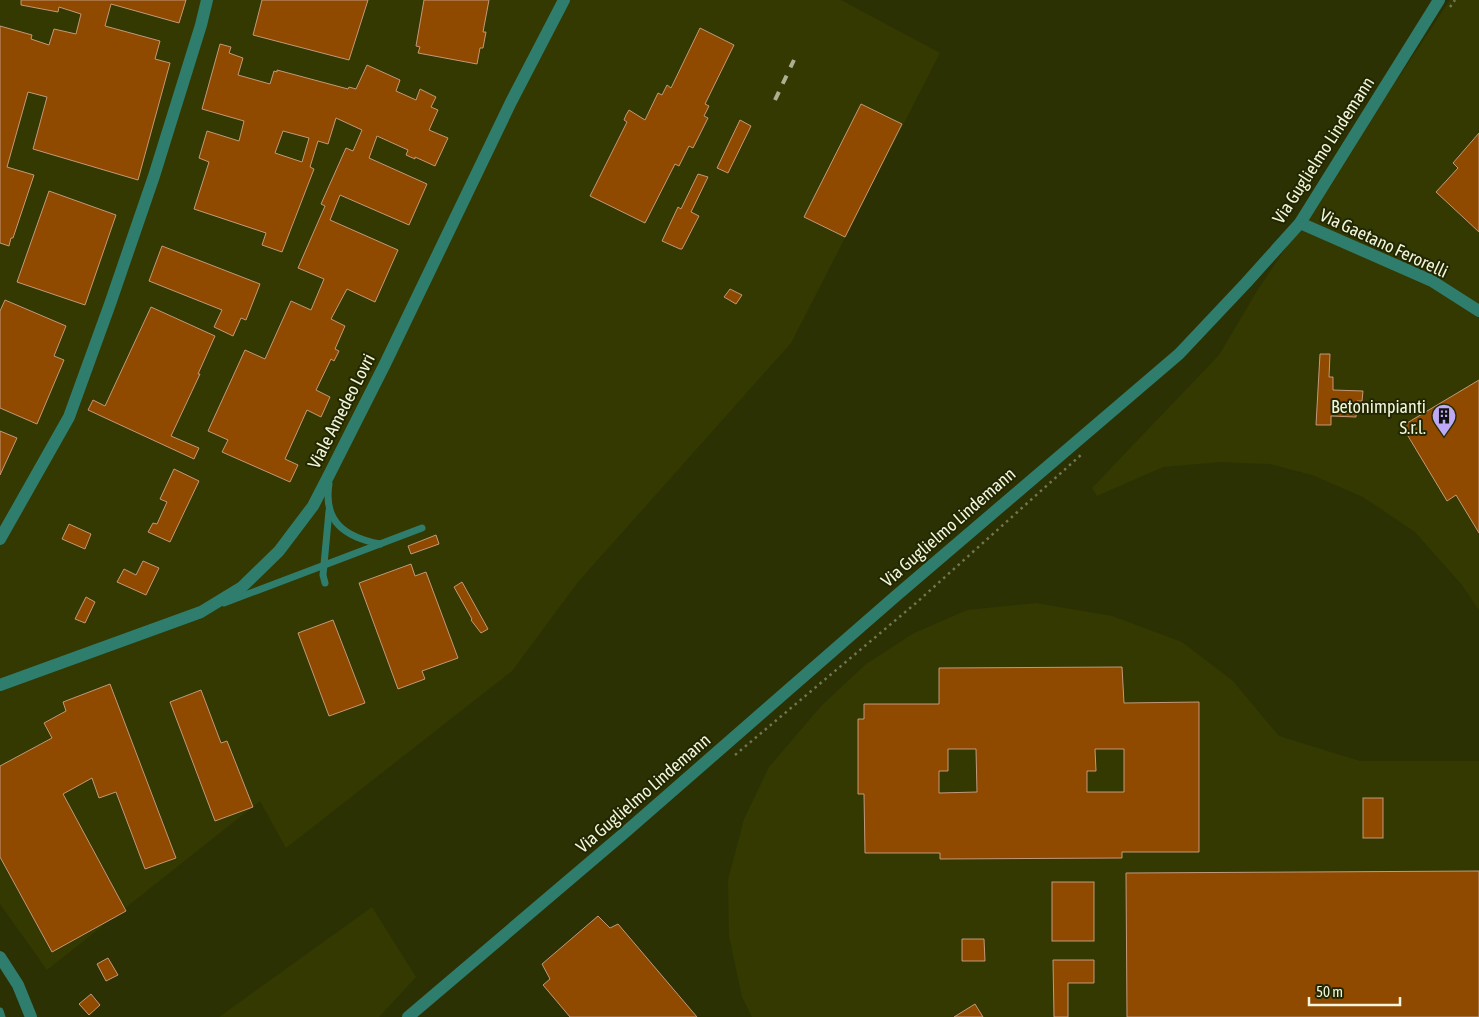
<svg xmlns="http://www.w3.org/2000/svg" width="1479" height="1017" font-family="'Asap Condensed',sans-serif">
<rect width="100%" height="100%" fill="#2c3104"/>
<g fill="#333901">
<polygon points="0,0 841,0 940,53 791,343 578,582 512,671 286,848 260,801 47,970 0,904"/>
<polygon points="1450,0 1479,0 1479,610 1462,585 1415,532 1363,497 1312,475 1270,464 1221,462 1163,467 1097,496 1092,488 1219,355 1257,291"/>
<polygon points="1036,603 1112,616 1182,642 1233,681 1279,736 1360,761 1479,761 1479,1017 752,1017 742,997 729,936 728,880 744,819 769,767 822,705 866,664 914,633 967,610"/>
<polygon points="372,907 416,977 379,1017 219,1017"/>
</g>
<g fill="#904a00" stroke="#c2987b" fill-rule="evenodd">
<polygon points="21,0 186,0 179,23 111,4 105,26 160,41 155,59 170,63 138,180 33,149 47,97 28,92 7,167 34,175 13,238 11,238 9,246 0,243 0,26 32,35 31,39 49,45 54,29 76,34 81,14 59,7 58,12 21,5"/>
<polygon points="262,0 368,0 349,60 253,35"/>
<polygon points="424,0 489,0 483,32 486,32 483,48 480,48 477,64 418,53 420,47 416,46"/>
<polygon points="700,28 734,45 705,104 709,106 704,116 708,118 693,148 689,146 679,166 675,164 645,223 590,196 627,122 624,120 626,115 629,110 645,120 658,93 662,95 667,85 671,88"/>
<path d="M 220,44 L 231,47 L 229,53 L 243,58 L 238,75 L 270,84 L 274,71 L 277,72 L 277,70 L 348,89 L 349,87 L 356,89 L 367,65 L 400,80 L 396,91 L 416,100 L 420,89 L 436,97 L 431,107 L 438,110 L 429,130 L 448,138 L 435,166 L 415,157 L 415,159 L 406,155 L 408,150 L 377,136 L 369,158 L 427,184 L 409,225 L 340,195 L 330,220 L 398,250 L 375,302 L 347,289 L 331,319 L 345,326 L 335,349 L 339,351 L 334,361 L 331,359 L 316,390 L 330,397 L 321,417 L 307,410 L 285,459 L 298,465 L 290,482 L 222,452 L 228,440 L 208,431 L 245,350 L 265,359 L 291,301 L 311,310 L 324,279 L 298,268 L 325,206 L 321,204 L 346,148 L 353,151 L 362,130 L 336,118 L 328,144 L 318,141 L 310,167 L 314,169 L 282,252 L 262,245 L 266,233 L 194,209 L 209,162 L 199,158 L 207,131 L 239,141 L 244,121 L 202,109 ZM 283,131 L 309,138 L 302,162 L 275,153 Z"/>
<polygon points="861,104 902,124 845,237 804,217"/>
<polygon points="740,120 751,126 728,173 717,168"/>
<polygon points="1479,133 1479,232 1436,192 1458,168 1453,163"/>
<polygon points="698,174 708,177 691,212 699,216 682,249 680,249 662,241 678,207 681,209"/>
<polygon points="49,191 116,215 85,305 17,282"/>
<polygon points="162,246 260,284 246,320 241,318 233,336 214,327 222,310 149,281"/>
<polygon points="730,289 742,295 736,304 724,297"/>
<polygon points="5,300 66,326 54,356 64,360 37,424 0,408 0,311"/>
<polygon points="151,307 215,336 198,374 200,374 171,436 199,448 194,459 88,410 93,400 105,406"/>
<polygon points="1320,354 1330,354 1329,377 1333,377 1333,390 1363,391 1362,401 1357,401 1356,417 1331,416 1331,425 1316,425"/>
<polygon points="1479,380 1479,533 1456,495 1447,501 1402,426"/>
<polygon points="0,431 17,438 0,475"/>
<polygon points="174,469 199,481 170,542 148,532 153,523 157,524 167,502 160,499"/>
<polygon points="69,524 91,534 85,549 62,539"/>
<polygon points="436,535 439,544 411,554 408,546"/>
<polygon points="143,561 159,568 146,595 117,582 124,569 136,575"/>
<polygon points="411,564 415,576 426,572 458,658 422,671 425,679 398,689 359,583"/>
<polygon points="462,582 488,629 481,633 471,620 472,619 454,587"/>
<polygon points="86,597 95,602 85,623 75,619"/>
<polygon points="333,620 365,703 329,716 298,633"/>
<path d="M 1122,667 L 1124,703 L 1199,702 L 1199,852 L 1122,852 L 1122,858 L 940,859 L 940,853 L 865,853 L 864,794 L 858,794 L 858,719 L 864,719 L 864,704 L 939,704 L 939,668 ZM 948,749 L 976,749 L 977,792 L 939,793 L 939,771 L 948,771 ZM 1095,749 L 1124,749 L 1124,792 L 1087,792 L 1087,771 L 1096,771 Z"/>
<polygon points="110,684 176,858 145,869 116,792 99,798 92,778 63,794 126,911 52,952 0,857 0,766 52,738 44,723 66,711 63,702"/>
<polygon points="201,690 221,743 227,741 253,807 215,821 170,702"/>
<rect x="1363" y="798" width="20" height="40"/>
<polygon points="1479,871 1479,1017 1127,1017 1126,873"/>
<rect x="1052" y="882" width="42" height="59"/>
<polygon points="598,916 610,928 618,924 697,1017 570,1017 543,985 550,979 542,964"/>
<polygon points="962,939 984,939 985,961 962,961"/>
<polygon points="108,958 118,975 106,981 97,964"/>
<polygon points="1053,960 1094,960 1094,983 1068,983 1068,1017 1054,1017"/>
<polygon points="91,994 100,1005 89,1015 79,1004"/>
<polygon points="975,1004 983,1017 954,1017"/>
</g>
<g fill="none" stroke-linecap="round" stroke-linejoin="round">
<g stroke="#727751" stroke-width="2.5" stroke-dasharray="2.5 4" stroke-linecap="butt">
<polyline points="1450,7 1455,0"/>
<polyline points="735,755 916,603 1082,454"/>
</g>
<g stroke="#2f7d6d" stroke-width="7">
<path d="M 329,484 C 323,522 345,537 380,544"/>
<polyline points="325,583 323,575 329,511"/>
<polyline points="224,603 422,528"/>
<polyline points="0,1011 2,1017"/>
</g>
<g stroke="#2f7d6d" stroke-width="12">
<polyline points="1300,223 1432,281 1479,311"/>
<polyline points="0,539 69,417 110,304 154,176 201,25 207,0"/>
<polyline points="0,685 201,612 242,587 279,551 313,506 330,473 385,364 511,102 564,0"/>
<polyline points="0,957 18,985 31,1017"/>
<polyline points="408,1017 622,835 897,595 1179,354 1246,283 1300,223 1439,0"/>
</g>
<polyline stroke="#abb091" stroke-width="4" stroke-dasharray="9 9" stroke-linecap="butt" points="775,100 794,60"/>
</g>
<defs>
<symbol id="building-pin" viewBox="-11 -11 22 30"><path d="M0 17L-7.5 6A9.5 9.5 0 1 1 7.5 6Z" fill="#bea9f4" stroke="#222700"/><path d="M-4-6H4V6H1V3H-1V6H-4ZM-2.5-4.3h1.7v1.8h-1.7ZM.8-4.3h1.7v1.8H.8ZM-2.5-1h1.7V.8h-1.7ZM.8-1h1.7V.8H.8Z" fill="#111"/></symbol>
</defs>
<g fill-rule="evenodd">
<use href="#building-pin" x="1430" y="402" width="28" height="38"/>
</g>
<g text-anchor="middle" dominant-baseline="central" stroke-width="4" stroke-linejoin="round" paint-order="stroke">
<g font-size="18" fill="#f0f5dd" stroke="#222700">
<text transform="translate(1323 150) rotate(-57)">Via Guglielmo Lindemann</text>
<text transform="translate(1384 243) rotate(25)">Via Gaetano Ferorelli</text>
<text transform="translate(341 411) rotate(-63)">Viale Amedeo Lovri</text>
<text transform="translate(948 527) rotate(-41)">Via Guglielmo Lindemann</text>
<text transform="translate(643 793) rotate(-41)">Via Guglielmo Lindemann</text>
</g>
<g font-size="18" fill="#f0f5dd" stroke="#222700" text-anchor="end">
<text x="1426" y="406">Betonimpianti<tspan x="1426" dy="21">S.r.l.</tspan></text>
</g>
</g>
<path d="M1309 997v8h91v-8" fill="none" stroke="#f0f5dd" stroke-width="2.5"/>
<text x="1316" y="997" font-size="15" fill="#f0f5dd" stroke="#222700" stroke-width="4" paint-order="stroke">50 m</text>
</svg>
